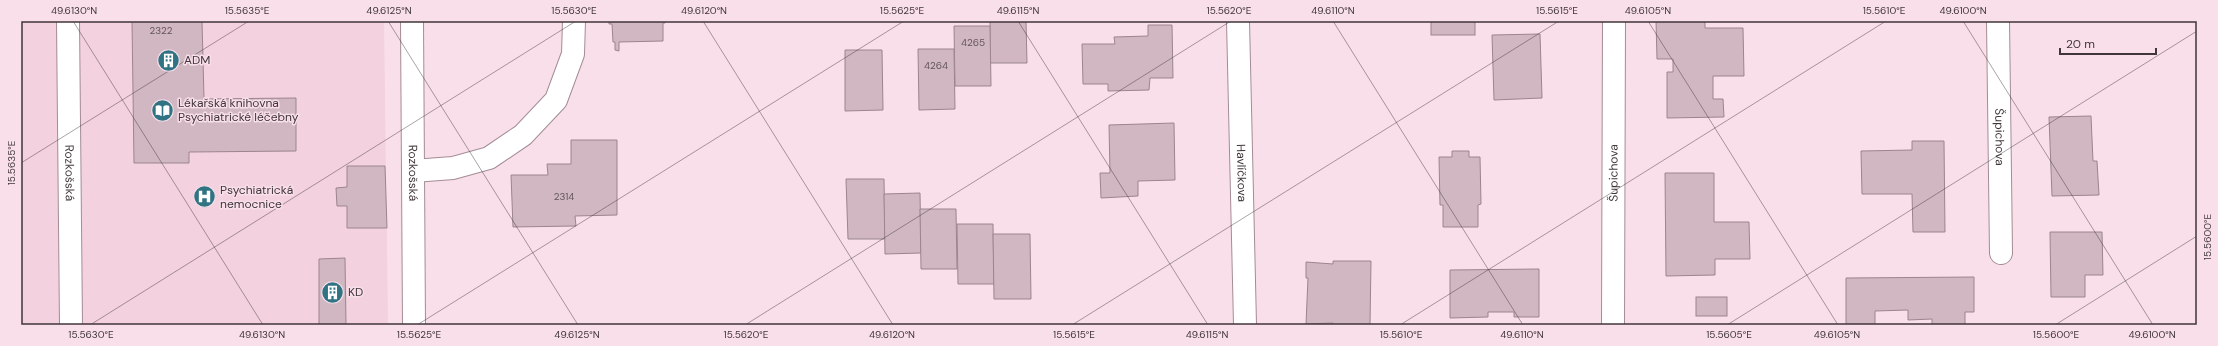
<svg xmlns="http://www.w3.org/2000/svg" width="2218" height="346" font-family="'DM Sans',sans-serif">
<rect width="100%" height="100%" fill="#f9dfe9"/>
<polygon fill="#f3d1df" points="21,21 384,21 388,325 21,325"/>
<g fill="#d0b7c1" stroke="#9c858e">
<polygon points="132,21 202,21 204,99 296,98 296,151 189,152 189,163 134,163"/>
<polygon points="609,21 665,21 665,23 663,23 663,41 619,42 619,51 615,50 615,42 613,42 612,24 609,24"/>
<polygon points="990,21 1026,21 1027,63 990,63"/>
<rect x="1431" y="21" width="44" height="14"/>
<polygon points="1656,21 1705,21 1705,28 1743,28 1744,76 1713,76 1713,99 1723,99 1724,117 1667,118 1667,72 1673,72 1673,59 1657,59"/>
<polygon points="1148,25 1172,25 1173,78 1150,78 1149,90 1108,91 1108,84 1083,84 1082,44 1115,44 1114,37 1148,36"/>
<polygon points="954,26 990,26 991,86 955,86"/>
<polygon points="1540,34 1542,98 1494,100 1492,35"/>
<polygon points="918,49 954,49 955,109 919,110"/>
<polygon points="845,50 882,50 883,110 845,111"/>
<polygon points="2091,116 2093,161 2097,161 2099,195 2052,196 2049,117"/>
<polygon points="1174,123 1175,180 1138,181 1138,196 1101,198 1100,173 1110,173 1109,125"/>
<polygon points="571,140 617,140 617,215 575,216 576,226 513,227 511,175 548,175 547,164 571,164"/>
<polygon points="1912,141 1944,141 1945,232 1913,232 1912,194 1862,194 1861,151 1912,150"/>
<polygon points="1452,151 1469,151 1469,157 1480,157 1481,204 1478,205 1478,227 1443,227 1443,205 1440,205 1439,157 1452,157"/>
<polygon points="347,166 385,166 387,228 347,228 347,206 337,206 336,188 347,187"/>
<polygon points="1665,173 1714,173 1714,222 1749,222 1750,259 1715,259 1715,275 1666,276"/>
<polygon points="846,179 884,179 885,239 848,239"/>
<polygon points="920,193 921,253 885,254 884,194"/>
<polygon points="920,209 956,209 957,269 921,269"/>
<polygon points="957,224 993,224 994,284 958,284"/>
<polygon points="2050,232 2102,232 2103,275 2085,275 2085,297 2051,297"/>
<polygon points="993,234 1030,234 1031,299 994,299"/>
<polygon points="345,258 346,325 319,325 319,259"/>
<polygon points="1333,261 1371,261 1370,325 1333,325 1333,323 1306,324 1308,278 1306,278 1306,262 1333,264"/>
<polygon points="1539,269 1539,317 1514,317 1514,312 1488,312 1488,317 1450,318 1450,270"/>
<polygon points="1974,277 1974,312 1965,312 1965,325 1932,325 1932,319 1908,320 1908,310 1875,311 1875,325 1846,325 1846,278"/>
<rect x="1696" y="297" width="31" height="19"/>
</g>
<g fill="none" stroke-linecap="round" stroke-linejoin="round">
<defs>
<g id="minor">
<path id="s1" d="M 68,21 L 71,325"/>
<path id="s2" d="M 412,21 L 414,325"/>
<path id="s3" d="M 1238,21 L 1245,325"/>
<path id="s4" d="M 1998,21 L 2001,253"/>
<polyline points="413,171 453,168 489,158 523,135 556,100 573,54 574,21"/>
<path id="s5" d="M 1613,325 L 1614,21"/>
</g>
</defs>
<use href="#minor" stroke="#a48c96" stroke-width="24"/>
<use href="#minor" stroke="#fff" stroke-width="22"/>
</g>
<path fill="none" stroke="#40363a" stroke-width="1" stroke-opacity="0.45" d="M 73,21 L 263,325M 388,21 L 578,325M 703,21 L 893,325M 1018,21 L 1208,325M 1333,21 L 1523,325M 1648,21 L 1838,325M 1963,21 L 2153,325M 21,163 L 249,21M 90,325 L 576,21M 417,325 L 904,21M 745,325 L 1231,21M 1072,325 L 1559,21M 1400,325 L 1886,21M 1727,325 L 2197,31M 2055,325 L 2197,236"/>
<defs>
<symbol id="building-disc" viewBox="-11 -11 22 22"><circle r="9.5" fill="#307484" stroke="#f9dfe9"/><path d="M-4-6H4V6H1V3H-1V6H-4ZM-2.5-4.3h1.7v1.8h-1.7ZM.8-4.3h1.7v1.8H.8ZM-2.5-1h1.7V.8h-1.7ZM.8-1h1.7V.8H.8Z" fill="#fff"/></symbol>
<symbol id="library-disc" viewBox="-11 -11 22 22"><circle r="9.5" fill="#307484" stroke="#f9dfe9"/><path d="M-6-4Q-3-5.5-.7-3.5V5Q-3 3-6 4ZM6-4Q3-5.5 .7-3.5V5Q3 3 6 4Z" fill="#fff"/></symbol>
<symbol id="hospital-disc" viewBox="-11 -11 22 22"><circle r="9.5" fill="#307484" stroke="#f9dfe9"/><path d="M-5-5h3v3.5h4V-5h3V5h-3V1.5h-4V5h-3Z" fill="#fff"/></symbol>
</defs>
<g fill-rule="evenodd">
<use href="#building-disc" x="156" y="48" width="25" height="25"/>
<use href="#library-disc" x="150" y="98" width="25" height="25"/>
<use href="#hospital-disc" x="192" y="184" width="25" height="25"/>
<use href="#building-disc" x="320" y="280" width="25" height="25"/>
</g>
<g text-anchor="middle" dominant-baseline="central" stroke-width="3" stroke-linejoin="round" paint-order="stroke">
<g font-size="10" fill="#64565c">
<text x="161" y="30">2322</text>
<text x="973" y="42">4265</text>
<text x="936" y="65">4264</text>
<text x="564" y="196">2314</text>
</g>
<g font-size="12" fill="#40363a" stroke="#f9dfe9" text-anchor="start">
<text x="184" y="60">ADM</text>
<text x="178" y="103">Lékařská knihovna<tspan x="178" dy="14">Psychiatrické léčebny</tspan></text>
<text x="220" y="190">Psychiatrická<tspan x="220" dy="14">nemocnice</tspan></text>
<text x="348" y="292">KD</text>
</g>
<g font-size="12" fill="#40363a" stroke="#f9dfe9">
<text stroke="none"><textPath href="#s4" startOffset="116">Šupichova</textPath></text>
<text stroke="none"><textPath href="#s1" startOffset="152">Rozkošská</textPath></text>
<text stroke="none"><textPath href="#s2" startOffset="152">Rozkošská</textPath></text>
<text stroke="none"><textPath href="#s3" startOffset="152">Havlíčkova</textPath></text>
<text stroke="none"><textPath href="#s5" startOffset="152">Šupichova</textPath></text>
</g>
</g>
<rect width="2218" height="346" fill="none" stroke="#f9dfe9" stroke-width="44"/>
<path d="M2060 48v6h96v-6" fill="none" stroke="#40363a" stroke-width="2"/>
<text x="2066" y="48" font-size="12" fill="#40363a" stroke="#f9dfe9" stroke-width="3" paint-order="stroke">20 m</text>
<rect x="22" y="22" width="2174" height="302" fill="none" stroke="#40363a" stroke-width="1.5"/>
<g font-size="10" text-anchor="middle" fill="#40363a">
<text x="74" y="14">49.6130°N</text>
<text x="247" y="14">15.5635°E</text>
<text x="389" y="14">49.6125°N</text>
<text x="574" y="14">15.5630°E</text>
<text x="704" y="14">49.6120°N</text>
<text x="902" y="14">15.5625°E</text>
<text x="1018" y="14">49.6115°N</text>
<text x="1229" y="14">15.5620°E</text>
<text x="1333" y="14">49.6110°N</text>
<text x="1557" y="14">15.5615°E</text>
<text x="1648" y="14">49.6105°N</text>
<text x="1884" y="14">15.5610°E</text>
<text x="1963" y="14">49.6100°N</text>
<text transform="translate(11 163) rotate(-90)" y="4">15.5635°E</text>
<text transform="translate(2207 237) rotate(-90)" y="4">15.5600°E</text>
<text x="91" y="338">15.5630°E</text>
<text x="262" y="338">49.6130°N</text>
<text x="419" y="338">15.5625°E</text>
<text x="577" y="338">49.6125°N</text>
<text x="746" y="338">15.5620°E</text>
<text x="892" y="338">49.6120°N</text>
<text x="1074" y="338">15.5615°E</text>
<text x="1207" y="338">49.6115°N</text>
<text x="1401" y="338">15.5610°E</text>
<text x="1522" y="338">49.6110°N</text>
<text x="1729" y="338">15.5605°E</text>
<text x="1837" y="338">49.6105°N</text>
<text x="2056" y="338">15.5600°E</text>
<text x="2152" y="338">49.6100°N</text>
</g>
</svg>
